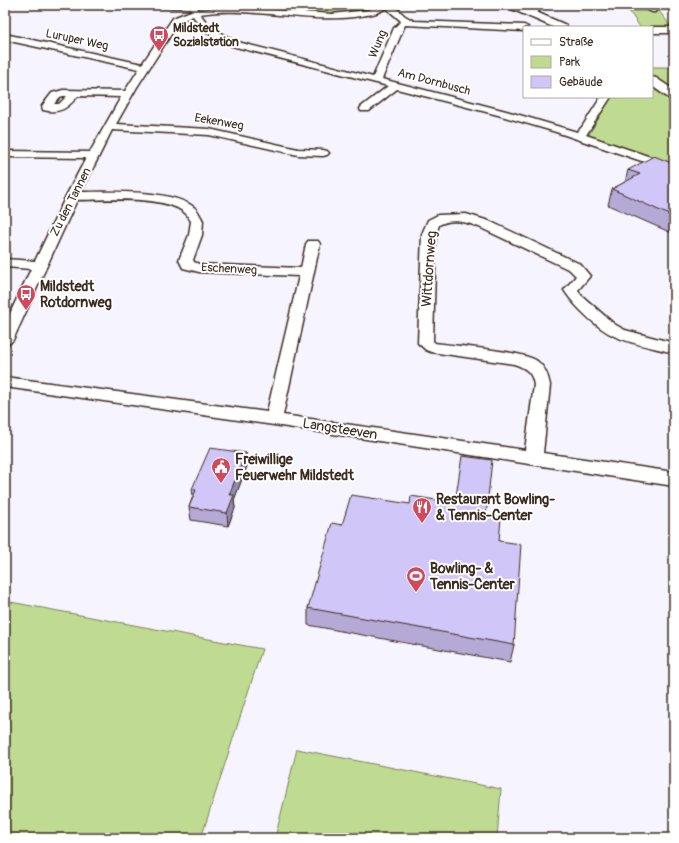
<svg xmlns="http://www.w3.org/2000/svg" width="679" height="843" font-family="Pangolin,sans-serif">
<rect width="100%" height="100%" fill="#f6f4fe"/>
<filter id="ink" filterUnits="userSpaceOnUse"><feTurbulence type="fractalNoise" baseFrequency=".025" numOctaves="2"/><feDisplacementMap in="SourceGraphic" scale="8" xChannelSelector="R" yChannelSelector="G"/><feConvolveMatrix kernelMatrix="1 2 1 2 8 2 1 2 1" color-interpolation-filters="sRGB"/></filter>
<g filter="url(#ink)">
<g fill="#bfdb92" stroke="#7d8258">
<polygon points="203,5 381,5 368,12 331,15"/>
<polygon points="629,11 659,11 673,29 640,27"/>
<polygon points="652,67 674,67 674,91 652,77"/>
<polygon points="652,88 674,102 674,167 588,136 611,97 652,97"/>
<polygon points="5,601 262,649 201,838 5,838"/>
<polygon points="297,749 501,789 497,838 275,838"/>
</g>
<g fill="none" stroke-linecap="round" stroke-linejoin="round">
<defs>
<g id="minor">
<path d="M 150,5 L 197,5 L 198,10 L 229,7 L 332,14 L 368,10 L 380,5 L 393,5 L 405,16 L 414,21 L 524,25 L 528,27 L 524,27 L 524,31 L 405,25 L 382,79 L 506,111 L 577,132 L 582,127 L 601,97 L 611,97 L 586,135 L 674,165 L 674,172 L 556,132 L 498,115 L 397,89 L 369,111 L 361,111 L 360,109 L 361,107 L 388,86 L 232,46 L 205,32 L 193,16 L 179,22 L 137,87 L 116,124 L 209,129 L 298,149 L 323,150 L 327,151 L 329,153 L 327,155 L 323,156 L 298,155 L 209,135 L 112,130 L 81,192 C 110,192 172,189 195,208 C 198,211 201,217 203,221 L 202,235 L 193,260 L 194,262 L 199,264 L 301,268 L 306,244 L 308,241 L 318,241 L 320,244 L 283,415 L 525,450 L 534,385 C 532,372 526,368 514,364 L 431,352 L 426,350 L 418,343 L 422,234 L 428,220 L 438,215 L 466,214 L 489,221 L 580,264 L 590,276 L 578,290 L 581,295 L 614,324 L 625,330 L 674,343 L 674,353 C 655,348 631,344 614,336 C 597,328 574,306 564,290 L 576,276 L 570,270 L 479,227 C 467,222 451,218 439,225 L 436,234 L 433,341 L 435,343 C 455,346 524,351 537,361 C 545,367 548,375 550,385 L 543,453 L 674,472 L 674,486 L 274,425 L 5,387 L 5,377 L 267,412 L 299,276 L 199,272 L 183,268 L 179,260 L 189,235 L 191,221 C 189,219 188,215 185,213 C 165,195 104,200 77,200 L 13,340 L 10,343 L 5,345 L 5,324 L 31,269 L 5,267 L 5,259 L 35,261 L 66,196 L 86,158 L 5,157 L 5,151 L 90,152 L 121,97 L 78,96 C 67,108 61,114 43,110 L 42,106 L 52,93 L 63,90 L 125,91 L 139,69 L 5,40 L 5,34 L 142,64 L 173,18 L 191,11 L 190,8 L 154,7 ZM 386,8 L 401,21 L 394,28 L 373,77 L 238,42 L 211,28 L 200,14 C 250,6 303,23 354,17 C 365,15 377,15 386,8 ZM 63,96 L 67,96 L 59,104 L 54,104 L 60,97 Z"/>
<polygon points="537,5 547,5 533,15 527,15 526,13"/>
<polygon points="648,5 674,5 674,9 656,9 655,12 652,12 648,10"/>
</g>
<g id="tertiary">
<polygon points="506,5 520,5 566,25 567,27 553,27 507,7"/>
<polygon points="651,27 674,27 674,33 652,33"/>
<polygon points="652,77 656,78 674,90 674,100 670,99 652,86"/>
</g>
</defs>
<use href="#minor" stroke="#3b2a1e" stroke-width="3"/>
<use href="#tertiary" stroke="#3b2a1e" stroke-width="3"/>
<use href="#minor" fill="#fff" fill-rule="evenodd"/>
<use href="#tertiary" fill="#fff" fill-rule="evenodd"/>
</g>
<g fill="#b4aad5" stroke="#3b2a1e">
<polygon points="674,164 674,234 608,205 612,189 625,182 628,170"/>
<polygon points="247,466 234,500 235,508 228,526 191,520 189,507 193,496 192,489"/>
<polygon points="455,503 486,516 499,541 514,645 510,662 308,625 308,608 342,525 410,504"/>
</g>
<polygon fill="#928bae" stroke="#3b2a1e" points="246,453 247,466 234,500 235,508 228,526 227,513 229,495"/>
<g fill="#d1c6f8" stroke="#3b2a1e">
<polygon points="654,156 674,164 674,173 673,174 674,175 674,217 612,189 640,174 628,170"/>
<polygon points="210,448 246,453 229,495 234,495 227,513 189,507 196,490 192,489"/>
<polygon points="462,456 492,460 486,516 501,518 499,541 521,544 514,645 308,608 332,523 342,525 351,495 410,504 411,496 455,503"/>
</g>
</g>
<defs>
<symbol id="bus-pin" viewBox="-11 -11 22 30"><path d="M0 17L-7.5 6A9.5 9.5 0 1 1 7.5 6Z" fill="#d1495b" stroke="#fff"/><path d="M-5-6H5V4H4V6H2V4H-2V6H-4V4H-5ZM-3.5-4V0h7V-4ZM-3.5 1.2v1.5H-2V1.2ZM2 1.2v1.5H3.5V1.2Z" fill="#fff"/></symbol>
<symbol id="civic-pin" viewBox="-11 -11 22 30"><path d="M0 17L-7.5 6A9.5 9.5 0 1 1 7.5 6Z" fill="#d1495b" stroke="#fff"/><path d="M-.6-6.5H3V-4.5H.6V-3L4-1V1h2V6H-6V1h2V-1L-.6-3ZM-1.2 2.5V6h2.4V2.5Z" fill="#fff"/></symbol>
<symbol id="restaurant-pin" viewBox="-11 -11 22 30"><path d="M0 17L-7.5 6A9.5 9.5 0 1 1 7.5 6Z" fill="#d1495b" stroke="#fff"/><path d="M-5-6h1v4h1v-4h1v4h1v-4h1v5L-1.5 .5V6h-2V.5L-5-1ZM5-6V6H3V1.5H1.5Q1.5-4 5-6Z" fill="#fff"/></symbol>
<symbol id="stadium-pin" viewBox="-11 -11 22 30"><path d="M0 17L-7.5 6A9.5 9.5 0 1 1 7.5 6Z" fill="#d1495b" stroke="#fff"/><path d="M0-5a6.5 5 0 1 0 0 10a6.5 5 0 1 0 0-10ZM-3.5-1.8h7v3.6h-7Z" fill="#fff"/></symbol>
</defs>
<g fill-rule="evenodd">
<use href="#bus-pin" x="148" y="24" width="22" height="30"/>
<use href="#bus-pin" x="15" y="283" width="22" height="30"/>
<use href="#civic-pin" x="210" y="456" width="22" height="30"/>
<use href="#restaurant-pin" x="411" y="496" width="22" height="30"/>
<use href="#stadium-pin" x="405" y="565" width="22" height="30"/>
</g>
<g text-anchor="middle" dominant-baseline="central" stroke-width="4" stroke-linejoin="round" paint-order="stroke">
<g font-size="12" font-weight="bold" fill="#3b2a1e" stroke="#fff" text-anchor="start">
<text x="173" y="28">Mildstedt<tspan x="173" dy="14">Sozialstation</tspan></text>
</g>
<g font-size="12" fill="#3b2a1e" stroke="#fff">
<text transform="translate(77 40) rotate(12)">Luruper Weg</text>
<text transform="translate(378 44) rotate(-68)">Wung</text>
<text transform="translate(434 82) rotate(15)">Am Dornbusch</text>
<text transform="translate(219 122) rotate(10)">Eekenweg</text>
<text transform="translate(71 202) rotate(-63)">Zu den Tannen</text>
<text transform="translate(229 269) rotate(3)">Eschenweg</text>
</g>
<g font-size="14" fill="#3b2a1e" stroke="#fff">
<text transform="translate(429 269) rotate(-86)">Wittdornweg</text>
<text transform="translate(340 429) rotate(9)">Langsteeven</text>
</g>
<g font-size="14" font-weight="bold" fill="#3b2a1e" stroke="#fff" text-anchor="start">
<text x="40" y="286">Mildstedt<tspan x="40" dy="16">Rotdornweg</tspan></text>
<text x="235" y="459">Freiwillige<tspan x="235" dy="16">Feuerwehr Mildstedt</tspan></text>
<text x="436" y="499">Restaurant Bowling-<tspan x="436" dy="16">&amp; Tennis-Center</tspan></text>
<text x="430" y="568">Bowling- &amp;<tspan x="430" dy="16">Tennis-Center</tspan></text>
</g>
</g>
<rect width="679" height="843" fill="none" stroke="#fff" stroke-width="20"/>
<rect x="10" y="10" width="659" height="823" fill="none" stroke="#3b2a1e" stroke-width="1.5" filter="url(#ink)"/>
<rect x="523" y="26" width="130" height="72" fill="#ffffff" stroke="#b1aaa5"/>
<rect x="531" y="39" width="20" height="6" fill="#ffffff" stroke="#b1aaa5"/>
<text x="559" y="46" font-size="12" fill="#3b2a1e">Straße</text>
<rect x="531" y="56" width="20" height="12" fill="#bfdb92" stroke="#b1aaa5"/>
<text x="559" y="66" font-size="12" fill="#3b2a1e">Park</text>
<rect x="531" y="76" width="20" height="12" fill="#d1c6f8" stroke="#b1aaa5"/>
<text x="559" y="86" font-size="12" fill="#3b2a1e">Gebäude</text>
</svg>
